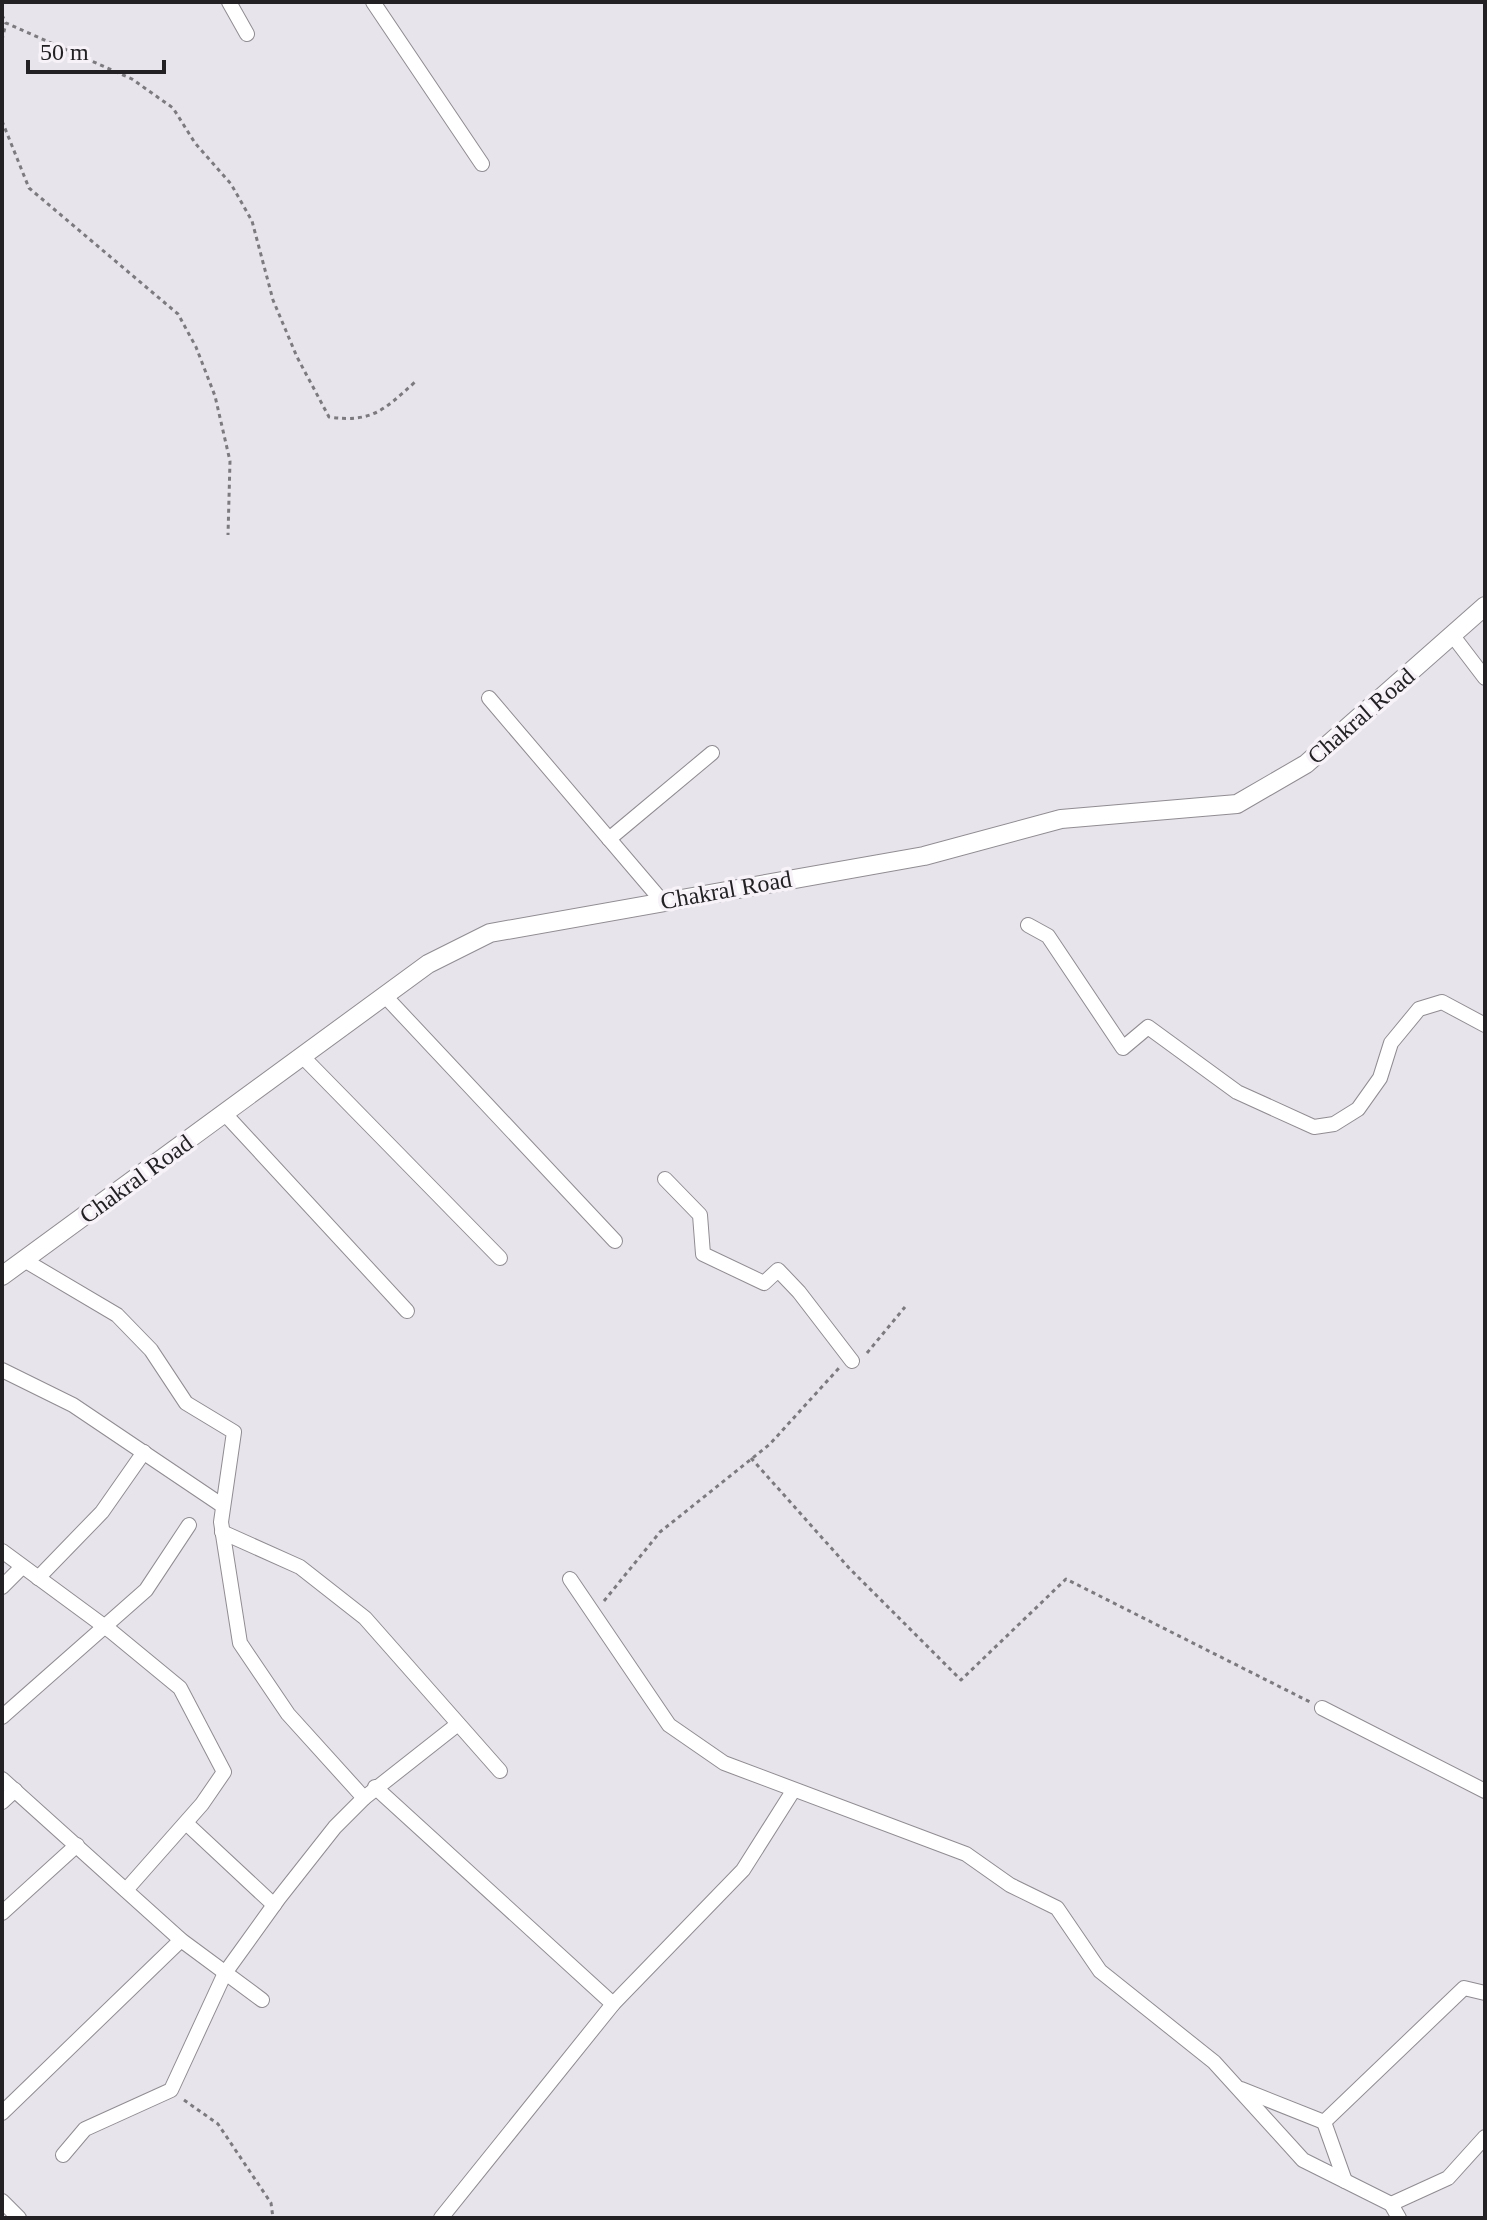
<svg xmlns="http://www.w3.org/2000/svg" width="1487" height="2220" font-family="'Times New Roman',serif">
<rect width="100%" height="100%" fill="#e8e4eb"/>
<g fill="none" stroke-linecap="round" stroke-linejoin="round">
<defs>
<g id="minor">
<polyline points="229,2 247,34"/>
<polyline points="373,2 482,164"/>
<polyline points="1453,636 1485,678"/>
<polyline points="489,698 662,901"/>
<polyline points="609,839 712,753"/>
<polyline points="1028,925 1048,936 1123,1048 1148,1027 1237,1092 1314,1127 1334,1124 1358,1109 1380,1078 1391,1043 1419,1009 1442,1002 1485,1025"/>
<polyline points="385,996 615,1241"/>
<polyline points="303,1057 500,1258"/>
<polyline points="225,1114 407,1311"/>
<polyline points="665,1179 700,1215 703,1254 764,1283 778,1270 799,1292 852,1361"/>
<polyline points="24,1260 117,1315 151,1350 186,1403 234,1432 221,1522 240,1643 288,1714 364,1798"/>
<polyline points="2,1370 73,1405 223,1506"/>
<polyline points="222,1532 300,1567 365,1618 500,1771"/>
<polyline points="2,1551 112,1632 180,1688 224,1772 202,1804 126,1890"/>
<polyline points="38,1578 102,1512 144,1452"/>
<polyline points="570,1579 669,1725 724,1763 966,1854 1010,1885 1057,1908 1100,1971 1214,2062 1303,2160 1391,2204 1399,2218"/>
<polyline points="2,1587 22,1567"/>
<polyline points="1322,1708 1485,1791"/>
<polyline points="2,1717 146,1590 189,1525"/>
<polyline points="2,1779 181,1940 262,2000"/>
<polyline points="375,1787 613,2004"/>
<polyline points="2,1802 15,1790"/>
<polyline points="186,1823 274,1905"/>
<polyline points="2,1913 77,1845"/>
<polyline points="1241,2089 1324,2122 1464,1988 1485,1993"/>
<polyline points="2,2113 181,1940"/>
<polyline points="1324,2122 1345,2181"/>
<polyline points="63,2155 85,2129 171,2090 225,1973 279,1898 335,1827 364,1798 458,1724"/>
<polyline points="2,2201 19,2218"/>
<polyline points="1391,2204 1448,2178 1485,2137"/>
<polyline points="441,2218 613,2004 743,1870 793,1791"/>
</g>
<polyline id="tertiary" points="2,1276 428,964 490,933 924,856 1061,819 1237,804 1306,764 1485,606"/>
</defs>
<use href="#minor" stroke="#908c92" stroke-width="16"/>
<use href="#tertiary" stroke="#908c92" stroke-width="20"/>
<g stroke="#7d7a7f" stroke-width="3" stroke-dasharray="4 4" stroke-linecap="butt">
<path d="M 2,15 L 6,23 L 132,79 L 173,108 L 195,143 L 231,184 L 252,221 L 273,300 L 297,357 L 329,417 C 372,423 384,410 415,382"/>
<polyline points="2,40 6,23"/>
<polyline points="2,121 29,188 178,314 196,347 215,396 230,461 228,535"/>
<polyline points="867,1353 905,1307"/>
<polyline points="751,1458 849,1568 961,1680 1066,1579 1310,1702"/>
<polyline points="604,1601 660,1532 770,1444 839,1368"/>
<polyline points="184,2100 218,2124 271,2203 273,2218"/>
</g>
<use href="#minor" stroke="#fff" stroke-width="14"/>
<use href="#tertiary" stroke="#fff" stroke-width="18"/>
</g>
<g text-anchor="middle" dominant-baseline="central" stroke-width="7" stroke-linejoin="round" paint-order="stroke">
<g font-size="24" fill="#232124" stroke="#f6f2f8">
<text transform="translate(1361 716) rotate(-41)">Chakral Road</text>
<text transform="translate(726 890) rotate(-10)">Chakral Road</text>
<text transform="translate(136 1179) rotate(-36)">Chakral Road</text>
</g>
</g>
<rect width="1487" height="2220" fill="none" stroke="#232124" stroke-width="8"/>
<path d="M28 60v12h136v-12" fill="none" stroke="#232124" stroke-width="4"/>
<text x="40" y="60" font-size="24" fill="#232124" stroke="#f6f2f8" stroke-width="6" paint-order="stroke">50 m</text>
</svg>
